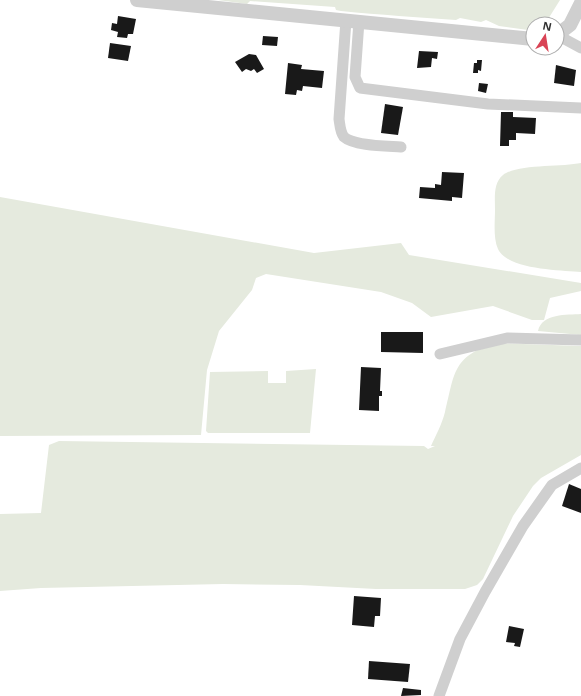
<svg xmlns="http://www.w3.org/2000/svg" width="581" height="696" font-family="'Open Sans',sans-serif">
<rect width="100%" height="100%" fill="#fff"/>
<g fill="#e5eade">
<path d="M 218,0 L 560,0 L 545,24 L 533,24 L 533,30 L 528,30 L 499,26 L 486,20 L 481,22 L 460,18 L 456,20 C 417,17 381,15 341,11 L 336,10 L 335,7 L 250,1 L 247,4 Z"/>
<path d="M 581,163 L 581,272 C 561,270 508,270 498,249 C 493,238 495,221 495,210 C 495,198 493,183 503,175 C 517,164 562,167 581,163 Z"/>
<polygon points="0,197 314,253 401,243 409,255 581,283 581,291 550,298 544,320 532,320 493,306 431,317 412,303 381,292 266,274 256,278 252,290 219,331 207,370 201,435 0,436"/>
<path d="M 581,314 L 581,335 L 538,331 C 542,313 567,315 581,314 Z"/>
<path d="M 495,343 L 581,346 L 581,455 L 541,478 L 533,486 L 513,516 L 483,579 L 477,585 L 465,589 L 376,589 L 300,585 L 223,584 L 41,588 L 0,591 L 0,514 L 41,513 L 49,445 L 59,441 L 424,446 L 428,449 L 435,446 L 431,446 C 436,435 442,424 445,412 C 455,373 452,357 495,343 Z"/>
<polygon points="316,369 310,433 208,433 206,431 210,372 268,371 268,383 286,383 286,371"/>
</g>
<g fill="#191919">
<polygon points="118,16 136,19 133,34 128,34 127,38 117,37 118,32 111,30 112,23 117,24"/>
<polygon points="263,36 278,37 277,46 262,45"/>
<polygon points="110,43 131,46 128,61 108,58"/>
<polygon points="419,51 438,52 437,59 432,58 431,67 417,68"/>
<polygon points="249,54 256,55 264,69 257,73 254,69 251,71 246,69 242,72 235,62"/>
<polygon points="477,60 482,60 481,71 478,70 478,73 473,73 474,63 477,63"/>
<polygon points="288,63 302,65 301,69 324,71 322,88 303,86 302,91 297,90 296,95 285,94"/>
<polygon points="556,65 576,70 574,86 554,83"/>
<polygon points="479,83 488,84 486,93 478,91"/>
<polygon points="385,104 403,107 398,135 381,133"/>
<polygon points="501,112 513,112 513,117 536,118 535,134 516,133 516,140 509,140 509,146 500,146"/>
<polygon points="442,172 464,173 462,198 452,197 452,201 419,198 420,187 435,188 435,184 441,185"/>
<polygon points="381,332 423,332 423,353 381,352"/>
<polygon points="361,367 381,368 380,391 382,391 382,396 379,396 379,411 359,410"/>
<polygon points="569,484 581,489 581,513 562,506"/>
<polygon points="354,596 381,598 380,616 375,616 374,627 352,625"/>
<polygon points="509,626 524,629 520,647 514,646 515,643 506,642"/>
<polygon points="369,661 410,664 408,682 368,679"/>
<polygon points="403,688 421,690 421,695 401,696"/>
</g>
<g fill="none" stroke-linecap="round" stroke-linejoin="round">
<g stroke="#cfcfcf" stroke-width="11">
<path d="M 346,20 L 339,119 C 340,125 340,132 344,137 C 354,146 387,146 401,147"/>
<polyline points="359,21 355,77 360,88 488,104 581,108"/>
<polyline points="557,35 581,48"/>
<polyline points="440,354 507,338 581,340"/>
<polyline points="439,696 460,639 485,592 523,526 552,485 581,468"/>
</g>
<g stroke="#cfcfcf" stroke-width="14">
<polyline points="137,0 533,39"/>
<polyline points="557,35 570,25 581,3"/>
</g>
</g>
<g transform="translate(545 36) rotate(12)"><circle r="19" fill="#ffffff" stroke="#adadad"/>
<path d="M0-3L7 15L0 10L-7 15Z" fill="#d94355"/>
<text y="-6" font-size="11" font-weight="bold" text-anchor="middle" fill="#323232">N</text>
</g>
</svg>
